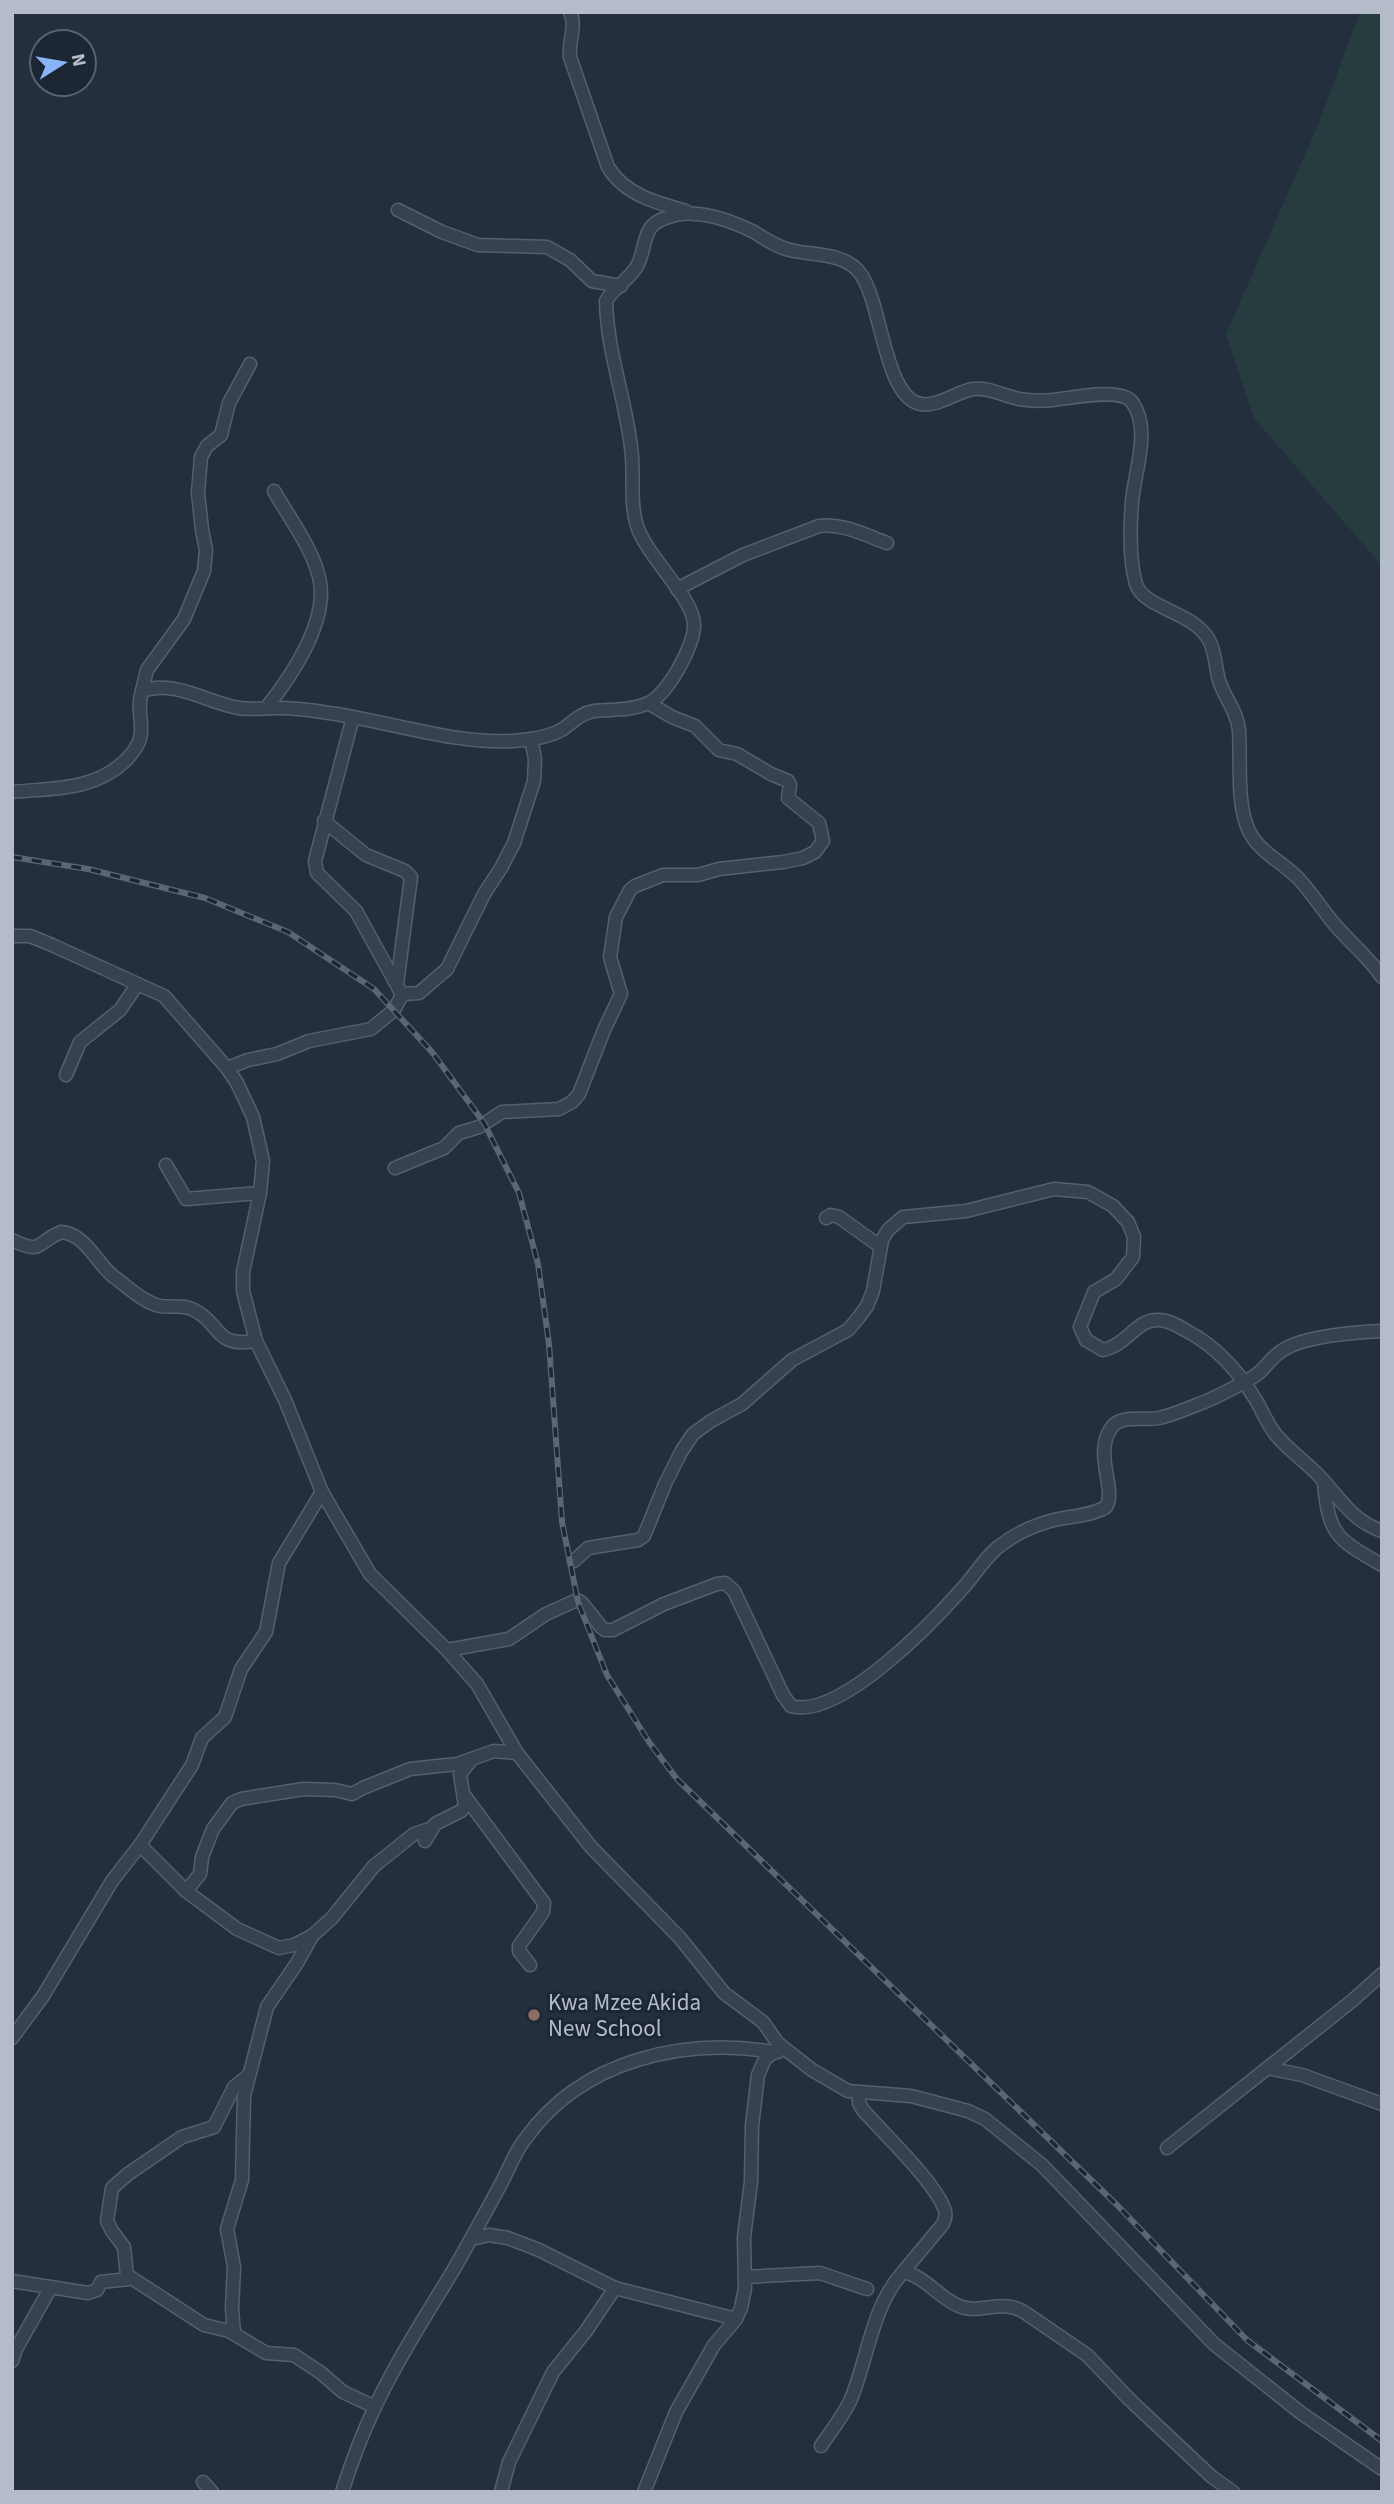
<svg xmlns="http://www.w3.org/2000/svg" width="1394" height="2504" font-family="'Source Sans 3',sans-serif">
<rect width="100%" height="100%" fill="#242f3e"/>
<polygon fill="#263c3f" points="1360,12 1382,12 1382,566 1254,418 1226,334 1318,125"/>
<g fill="none" stroke-linecap="round" stroke-linejoin="round">
<defs>
<g id="minor">
<path d="M 570,12 C 577,27 568,41 570,57 L 608,167 C 625,195 657,203 686,211"/>
<polyline points="398,210 442,232 478,245 547,247 570,260 592,281 621,286"/>
<path d="M 677,589 L 743,555 L 819,526 C 843,523 865,535 887,543"/>
<polyline points="142,691 147,670 184,619 204,571 206,550 202,530 198,493 201,457 207,446 221,435 229,403 250,364"/>
<path d="M 266,708 C 291,677 330,620 319,577 C 312,548 289,517 274,491"/>
<path d="M 12,792 C 53,788 93,791 125,761 C 131,755 137,748 140,739 C 144,723 136,709 142,691 C 174,679 208,703 239,708 C 251,710 264,708 276,708 C 294,708 311,710 329,713 C 387,721 452,744 512,741 C 528,740 548,738 563,729 C 573,722 581,713 594,711 C 612,709 629,711 646,704 C 666,698 695,645 694,625 C 694,598 647,557 637,526 C 629,500 635,473 631,447 C 625,397 607,351 606,301 C 614,287 629,280 637,266 C 644,254 643,238 651,227 C 656,221 662,219 669,217 C 694,207 730,220 754,232 C 765,239 777,247 790,250 C 813,256 844,252 860,273 C 882,302 884,398 921,404 C 938,407 956,392 973,389 C 989,387 1004,396 1019,399 C 1031,401 1042,401 1053,400 C 1071,398 1121,387 1132,402 C 1152,429 1134,473 1132,502 C 1130,527 1129,559 1136,584 C 1144,609 1193,611 1209,640 C 1216,653 1215,667 1219,680 C 1224,698 1237,710 1239,730 C 1241,760 1236,804 1249,831 C 1259,852 1282,862 1298,878 C 1312,893 1323,911 1336,926 C 1351,943 1369,958 1382,977"/>
<polyline points="324,821 366,855 405,871 411,877 397,984"/>
<polyline points="12,936 30,936 52,945 164,996 227,1068 237,1083 253,1117 263,1161 260,1193 243,1272 243,1291 256,1341 285,1400 322,1492 370,1574 447,1650 477,1684 517,1753 591,1847 680,1938 724,1993 763,2022 777,2042 789,2052 812,2070 848,2091 911,2096 968,2111 985,2119 1042,2165 1214,2344 1301,2413 1382,2469"/>
<polyline points="402,994 419,993 447,969 484,894 501,868 514,843 534,781 535,759 531,739"/>
<polyline points="227,1068 248,1060 277,1054 309,1041 371,1029 394,1010 401,997 400,991 356,911 317,873 315,861 353,717"/>
<polyline points="66,1075 80,1042 120,1010 137,985"/>
<polyline points="166,1165 186,1199 260,1193"/>
<polyline points="395,1168 444,1148 459,1133 479,1127 502,1112 559,1109 572,1102 579,1094 604,1030 621,994 610,957 616,917 630,890 635,886 663,875 698,875 719,869 783,862 803,858 815,852 823,841 819,823 788,798 790,785 788,781 771,774 737,754 719,750 695,726 672,717 650,704"/>
<polyline points="826,1218 831,1215 839,1217 881,1247"/>
<path d="M 12,1240 C 43,1255 35,1243 61,1232 C 86,1234 96,1263 114,1277 C 127,1286 144,1303 160,1306 C 171,1308 182,1304 192,1309 C 222,1323 213,1348 256,1341"/>
<path d="M 1324,1483 C 1329,1536 1337,1539 1382,1565"/>
<path d="M 574,1561 L 588,1548 L 638,1540 L 644,1536 L 665,1484 L 681,1452 L 693,1434 L 711,1421 L 742,1404 L 792,1360 L 848,1330 L 859,1317 L 867,1306 L 873,1291 L 882,1240 L 888,1230 L 903,1217 L 966,1211 L 1054,1189 L 1088,1192 L 1113,1206 L 1128,1222 L 1134,1237 L 1133,1257 L 1116,1279 L 1094,1292 L 1080,1327 L 1086,1340 L 1103,1350 C 1127,1345 1136,1320 1157,1320 C 1167,1319 1178,1326 1187,1331 C 1217,1347 1240,1373 1257,1402 C 1263,1413 1268,1425 1276,1435 C 1286,1447 1299,1457 1311,1468 C 1336,1490 1348,1520 1382,1531"/>
<path d="M 447,1650 L 509,1639 L 546,1614 L 577,1600 L 582,1603 L 601,1627 L 605,1630 L 613,1630 L 664,1604 L 717,1584 L 725,1583 L 734,1591 L 783,1695 L 791,1706 C 839,1720 932,1623 962,1589 C 974,1576 984,1559 997,1548 C 1013,1535 1034,1525 1054,1520 C 1071,1516 1091,1516 1106,1507 C 1117,1490 1094,1456 1110,1430 C 1119,1413 1144,1421 1159,1418 C 1173,1415 1186,1409 1199,1404 C 1213,1399 1244,1383 1256,1375 C 1266,1368 1272,1356 1283,1350 C 1304,1336 1357,1332 1382,1331"/>
<polyline points="464,1795 544,1903 543,1912 519,1946 519,1951 530,1965"/>
<polyline points="425,1841 435,1824 461,1811 465,1806 460,1774 471,1760"/>
<polyline points="140,1845 186,1891 237,1929 279,1948 294,1945 312,1936 332,1918 374,1866 414,1834 432,1828"/>
<polyline points="186,1891 200,1874 202,1857 213,1829 232,1803 241,1799 304,1789 335,1790 352,1794 363,1788 410,1769 457,1764 494,1751 517,1753"/>
<polyline points="12,2038 43,1996 112,1881 140,1845 192,1765 202,1738 225,1717 241,1669 266,1632 279,1563 322,1492"/>
<polyline points="1267,2068 1302,2075 1382,2104"/>
<polyline points="249,2075 234,2087 214,2127 182,2137 128,2174 112,2188 107,2221 112,2231 124,2247 127,2275 204,2325 229,2331 266,2353 294,2355 321,2373 343,2392 375,2407"/>
<path d="M 859,2093 L 859,2103 L 863,2110 C 884,2134 933,2180 944,2208 C 947,2214 945,2218 943,2224 L 903,2272"/>
<polyline points="1167,2148 1353,2000 1382,1974"/>
<polyline points="472,2239 489,2235 508,2238 539,2250 615,2288 736,2319"/>
<polyline points="745,2277 820,2273 867,2289"/>
<polyline points="12,2281 88,2293 97,2290 101,2282 129,2279"/>
<polyline points="234,2334 232,2308 234,2267 227,2229 242,2180 244,2096 267,2007 297,1963 312,1936"/>
<polyline points="12,2361 16,2349 51,2287"/>
<path d="M 821,2446 C 831,2431 844,2415 851,2399 C 868,2358 872,2306 903,2272 C 925,2276 939,2298 959,2306 C 980,2315 1001,2298 1024,2312 L 1087,2355 L 1130,2400 L 1212,2477 L 1233,2492"/>
<polyline points="203,2482 212,2492"/>
<path d="M 342,2492 C 351,2464 362,2434 375,2407 C 397,2360 427,2314 454,2269 C 471,2239 487,2210 503,2180 C 510,2166 516,2150 526,2138 C 582,2060 683,2037 774,2052"/>
<polyline points="501,2492 509,2462 553,2372 586,2331 615,2288"/>
<polyline points="644,2492 676,2412 714,2345 736,2319 741,2308 745,2288 744,2237 751,2182 752,2126 758,2075 765,2059 774,2052 778,2052"/>
</g>
</defs>
<use href="#minor" stroke="#565f6c" stroke-width="15"/>
<use href="#minor" stroke="#38414e" stroke-width="12"/>
<defs>
<polyline id="rail" points="12,857 88,869 205,898 288,932 374,989 432,1052 484,1123 519,1193 538,1264 549,1344 562,1522 578,1602 607,1675 649,1742 677,1779 1118,2206 1247,2340 1382,2441"/>
</defs>
<use href="#rail" stroke="#5a6575" stroke-width="6"/>
<use href="#rail" stroke="#1d2633" stroke-width="3.5" stroke-dasharray="10" stroke-linecap="butt"/>
</g>
<circle fill="#8d6e63" stroke="#1d2633" stroke-width="2.5" cx="534" cy="2015" r="7"/>
<g text-anchor="middle" dominant-baseline="central" stroke-width="6" stroke-linejoin="round" paint-order="stroke">
<g font-size="23" fill="#b4bcc9" stroke="#1d2633" text-anchor="start">
<text x="548" y="2002">Kwa Mzee Akida<tspan x="548" dy="26">New School</tspan></text>
</g>
</g>
<rect width="1394" height="2504" fill="none" stroke="#b4bcc9" stroke-width="28"/>
<g transform="translate(63 63) rotate(79)"><circle r="33" fill="#1d2633" stroke="#59626f" stroke-width="2"/>
<path d="M0-5L12 26L0 18L-12 26Z" fill="#8ab4f8"/>
<text y="-10" font-size="19" font-weight="bold" text-anchor="middle" fill="#b4bcc9">N</text>
</g>
</svg>
